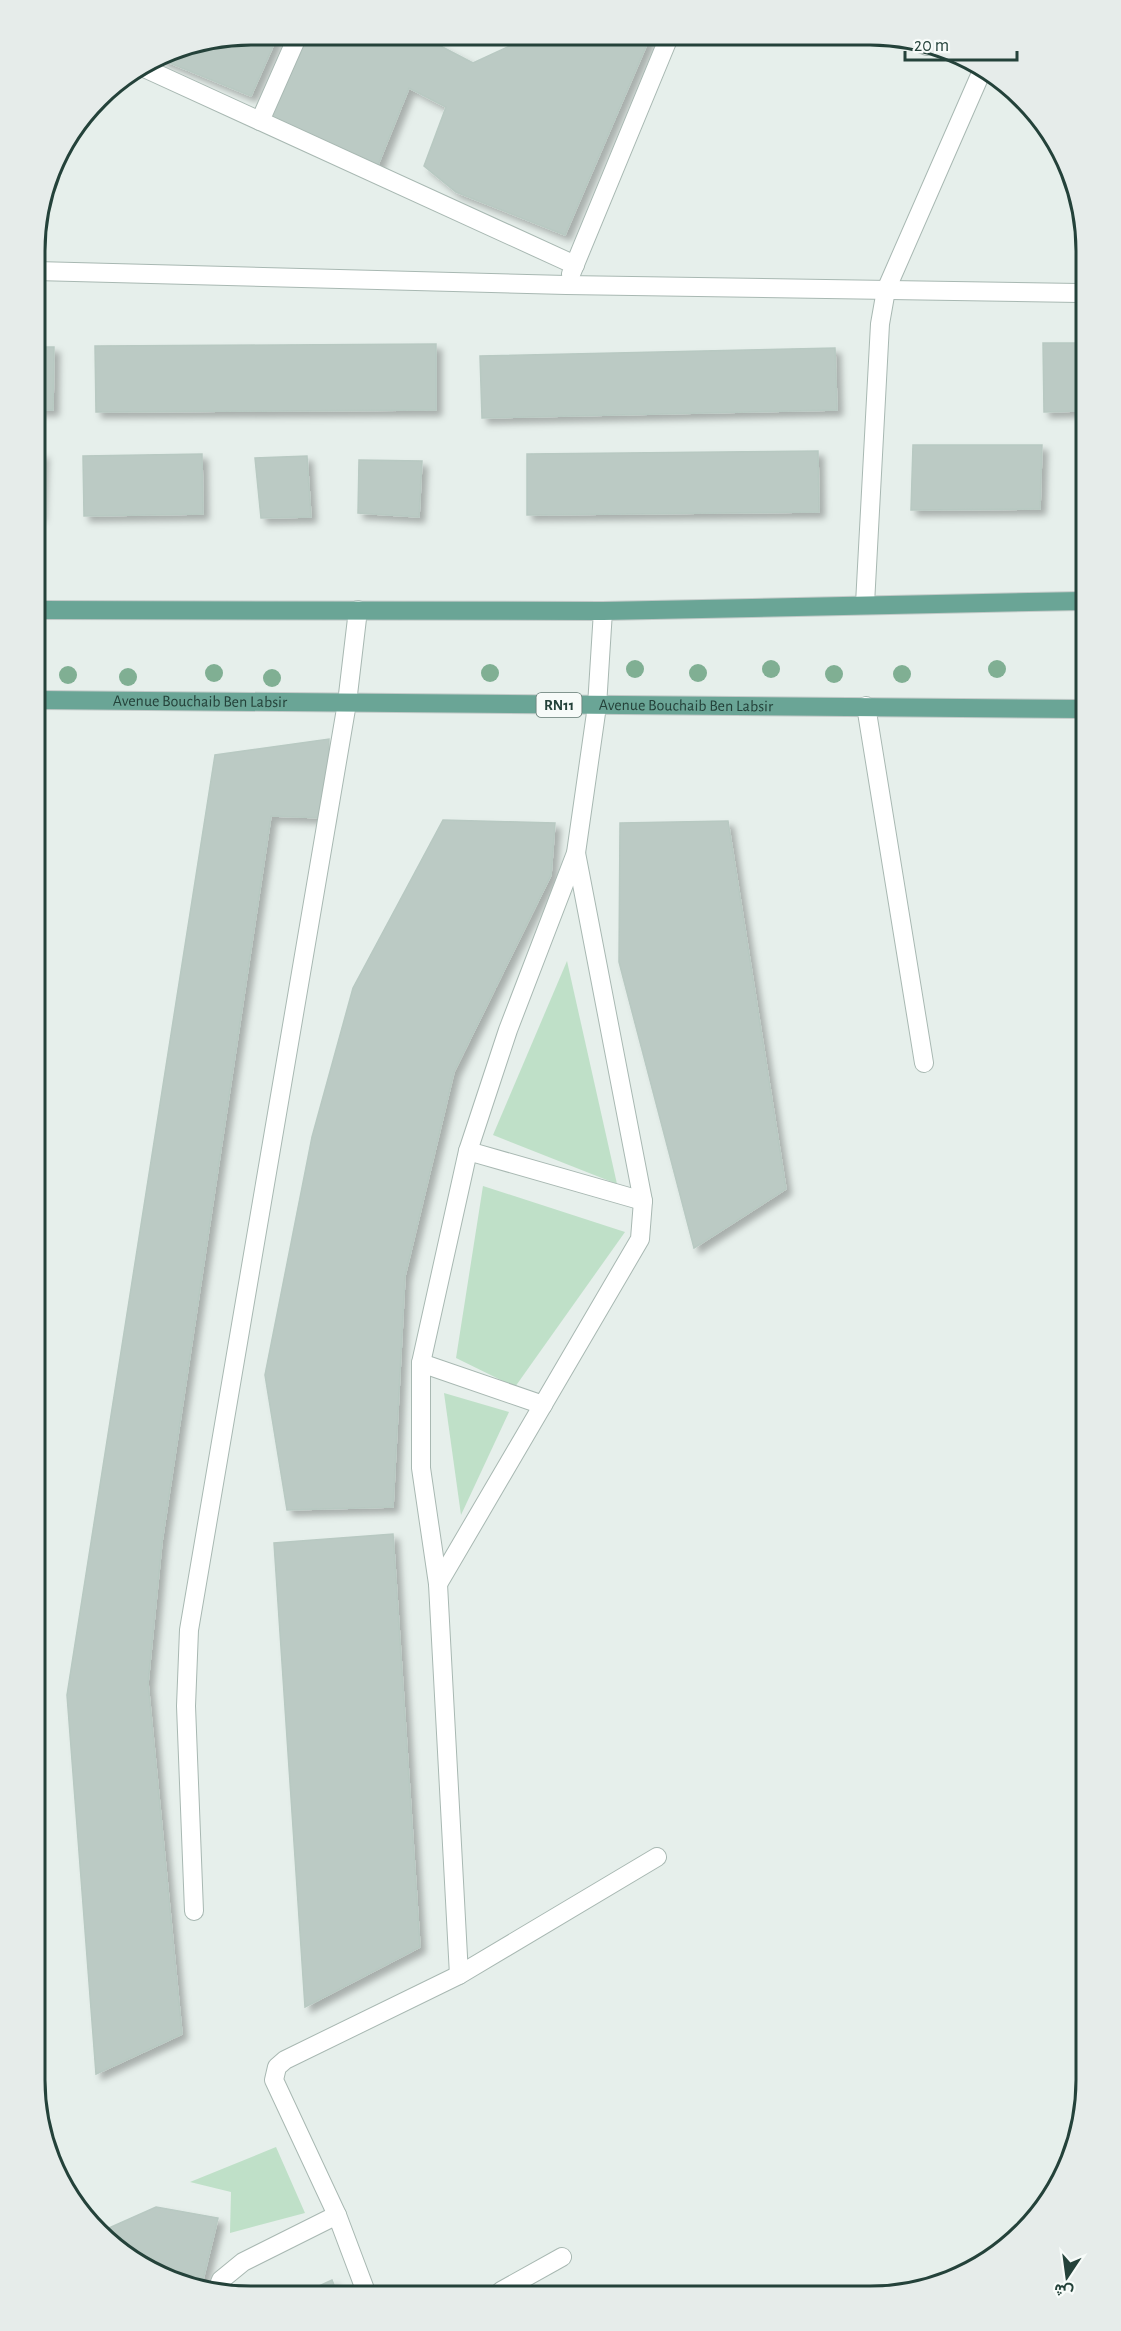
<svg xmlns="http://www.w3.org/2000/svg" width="1121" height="2331" font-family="'Alegreya Sans',Vazirmatn,sans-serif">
<defs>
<filter id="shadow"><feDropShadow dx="5.5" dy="5.5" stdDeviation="3" flood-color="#0004"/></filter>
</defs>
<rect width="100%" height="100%" fill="#e6efeb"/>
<g fill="#bfe0c8">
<polygon points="567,961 617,1184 493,1135"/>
<polygon points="483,1186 625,1232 515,1387 456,1358"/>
<polygon points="444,1393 509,1412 461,1515"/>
<polygon points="276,2147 305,2213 230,2233 231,2192 190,2182"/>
</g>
<g fill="#bbcac4" stroke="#b8c9c2" stroke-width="1.5" filter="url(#shadow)">
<polygon points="251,34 278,35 251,96 158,58 169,51"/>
<polygon points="309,35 410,35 429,40 473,63 516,43 514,36 650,37 565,235 456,192 424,166 446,107 409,88 376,170 269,116"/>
<polygon points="1043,343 1080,343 1080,411 1044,412"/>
<polygon points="436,344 436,410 96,412 95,346"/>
<polygon points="37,347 54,347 53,410 37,410"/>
<polygon points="835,348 837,410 482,418 480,356"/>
<polygon points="913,445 1042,445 1040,509 911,510"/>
<polygon points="818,451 819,512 527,515 527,454"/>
<polygon points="37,453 43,453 40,516 37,515"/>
<polygon points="202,454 203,514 84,516 83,456"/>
<polygon points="307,456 311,517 261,518 255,458"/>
<polygon points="359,460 422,461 419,517 358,513"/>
<polygon points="329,739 326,818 271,816 162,1542 148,1683 182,2034 96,2074 67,1695 215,755"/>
<polygon points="443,820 555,823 551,875 454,1072 405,1276 393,1507 287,1510 265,1375 312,1137 353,988"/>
<polygon points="728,821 786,1189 694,1248 619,962 620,823"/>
<polygon points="393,1534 420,1947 305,2007 274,1543"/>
<polygon points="156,2207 218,2218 201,2288 108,2242 101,2234 102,2231"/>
<polygon points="332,2280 337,2292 306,2292"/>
</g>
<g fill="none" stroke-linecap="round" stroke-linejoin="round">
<defs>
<polyline id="service" points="866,706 924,1063"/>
<g id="minor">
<polyline points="910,39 927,46"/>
<polyline points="142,67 575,265"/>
<polyline points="260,121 298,35"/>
<polyline points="36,271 566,285 1079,293"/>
<polyline points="571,274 669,37"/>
<polyline points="865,604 880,324 886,290 981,73"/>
<polyline points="468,1151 643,1201"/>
<polyline points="421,1363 543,1405"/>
<polyline points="438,1584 640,1239 643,1201 576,853"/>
<polyline points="194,1911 186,1706 189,1630 347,703 358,610"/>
<polyline points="459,1975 438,1584 421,1468 421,1363 468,1151 508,1030 576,853 597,706 603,611"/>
<polyline points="501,2291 562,2257"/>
<polyline points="216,2292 221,2280 243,2262 337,2215"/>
<polyline points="366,2292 337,2215 274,2080 277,2067 285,2060 459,1975 657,1857"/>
</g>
<g id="primary">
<polyline points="37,610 603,611 1081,601"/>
<path id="s1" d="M 38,700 L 1081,709"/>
</g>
</defs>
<use href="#service" stroke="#a8b8b2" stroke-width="20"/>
<use href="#minor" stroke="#a8b8b2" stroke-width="20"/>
<use href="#primary" stroke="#c2cac8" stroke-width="20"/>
<use href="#service" stroke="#fff" stroke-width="18"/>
<use href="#minor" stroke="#fff" stroke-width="18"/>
<use href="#primary" stroke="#6aa596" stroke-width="18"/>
</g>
<g fill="#80af93">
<circle cx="635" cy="669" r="9"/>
<circle cx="771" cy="669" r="9"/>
<circle cx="997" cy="669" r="9"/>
<circle cx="214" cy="673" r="9"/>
<circle cx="490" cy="673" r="9"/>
<circle cx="698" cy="673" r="9"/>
<circle cx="834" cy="674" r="9"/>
<circle cx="902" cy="674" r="9"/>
<circle cx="68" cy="675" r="9"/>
<circle cx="128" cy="677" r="9"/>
<circle cx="272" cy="678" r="9"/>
</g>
<g text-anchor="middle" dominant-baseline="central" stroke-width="5" stroke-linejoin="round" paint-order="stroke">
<rect fill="#f7fbf9" stroke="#637a73" stroke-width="1.5" x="536.5" y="693" width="45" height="24" rx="4.5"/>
<g font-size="15" font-weight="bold" fill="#24423a">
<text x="559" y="705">RN11</text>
</g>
<g font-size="16" fill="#24423a" stroke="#f7fbf9">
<text stroke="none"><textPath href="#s1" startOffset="162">Avenue Bouchaib Ben Labsir</textPath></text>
<text stroke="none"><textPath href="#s1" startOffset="648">Avenue Bouchaib Ben Labsir</textPath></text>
</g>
</g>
<path d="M0 0H1121V2331H0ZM251 45H870A206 206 0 0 1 1076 251V2080A206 206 0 0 1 870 2286H251A206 206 0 0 1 45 2080V251A206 206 0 0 1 251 45Z" fill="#e6ecea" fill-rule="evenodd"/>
<path fill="none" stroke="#24423a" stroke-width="3" d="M251 45H870A206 206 0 0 1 1076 251V2080A206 206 0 0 1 870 2286H251A206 206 0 0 1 45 2080V251A206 206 0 0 1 251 45Z"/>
<g transform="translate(1067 2277) rotate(193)" stroke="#f7fbf9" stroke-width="4.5" paint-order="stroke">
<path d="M0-4.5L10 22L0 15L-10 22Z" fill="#24423a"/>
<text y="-9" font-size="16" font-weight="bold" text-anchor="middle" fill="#24423a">ش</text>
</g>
<path d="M905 51v9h112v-9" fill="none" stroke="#24423a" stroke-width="3"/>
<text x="914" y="51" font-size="18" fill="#24423a" stroke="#f7fbf9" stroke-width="4.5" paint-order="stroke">20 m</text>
</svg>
